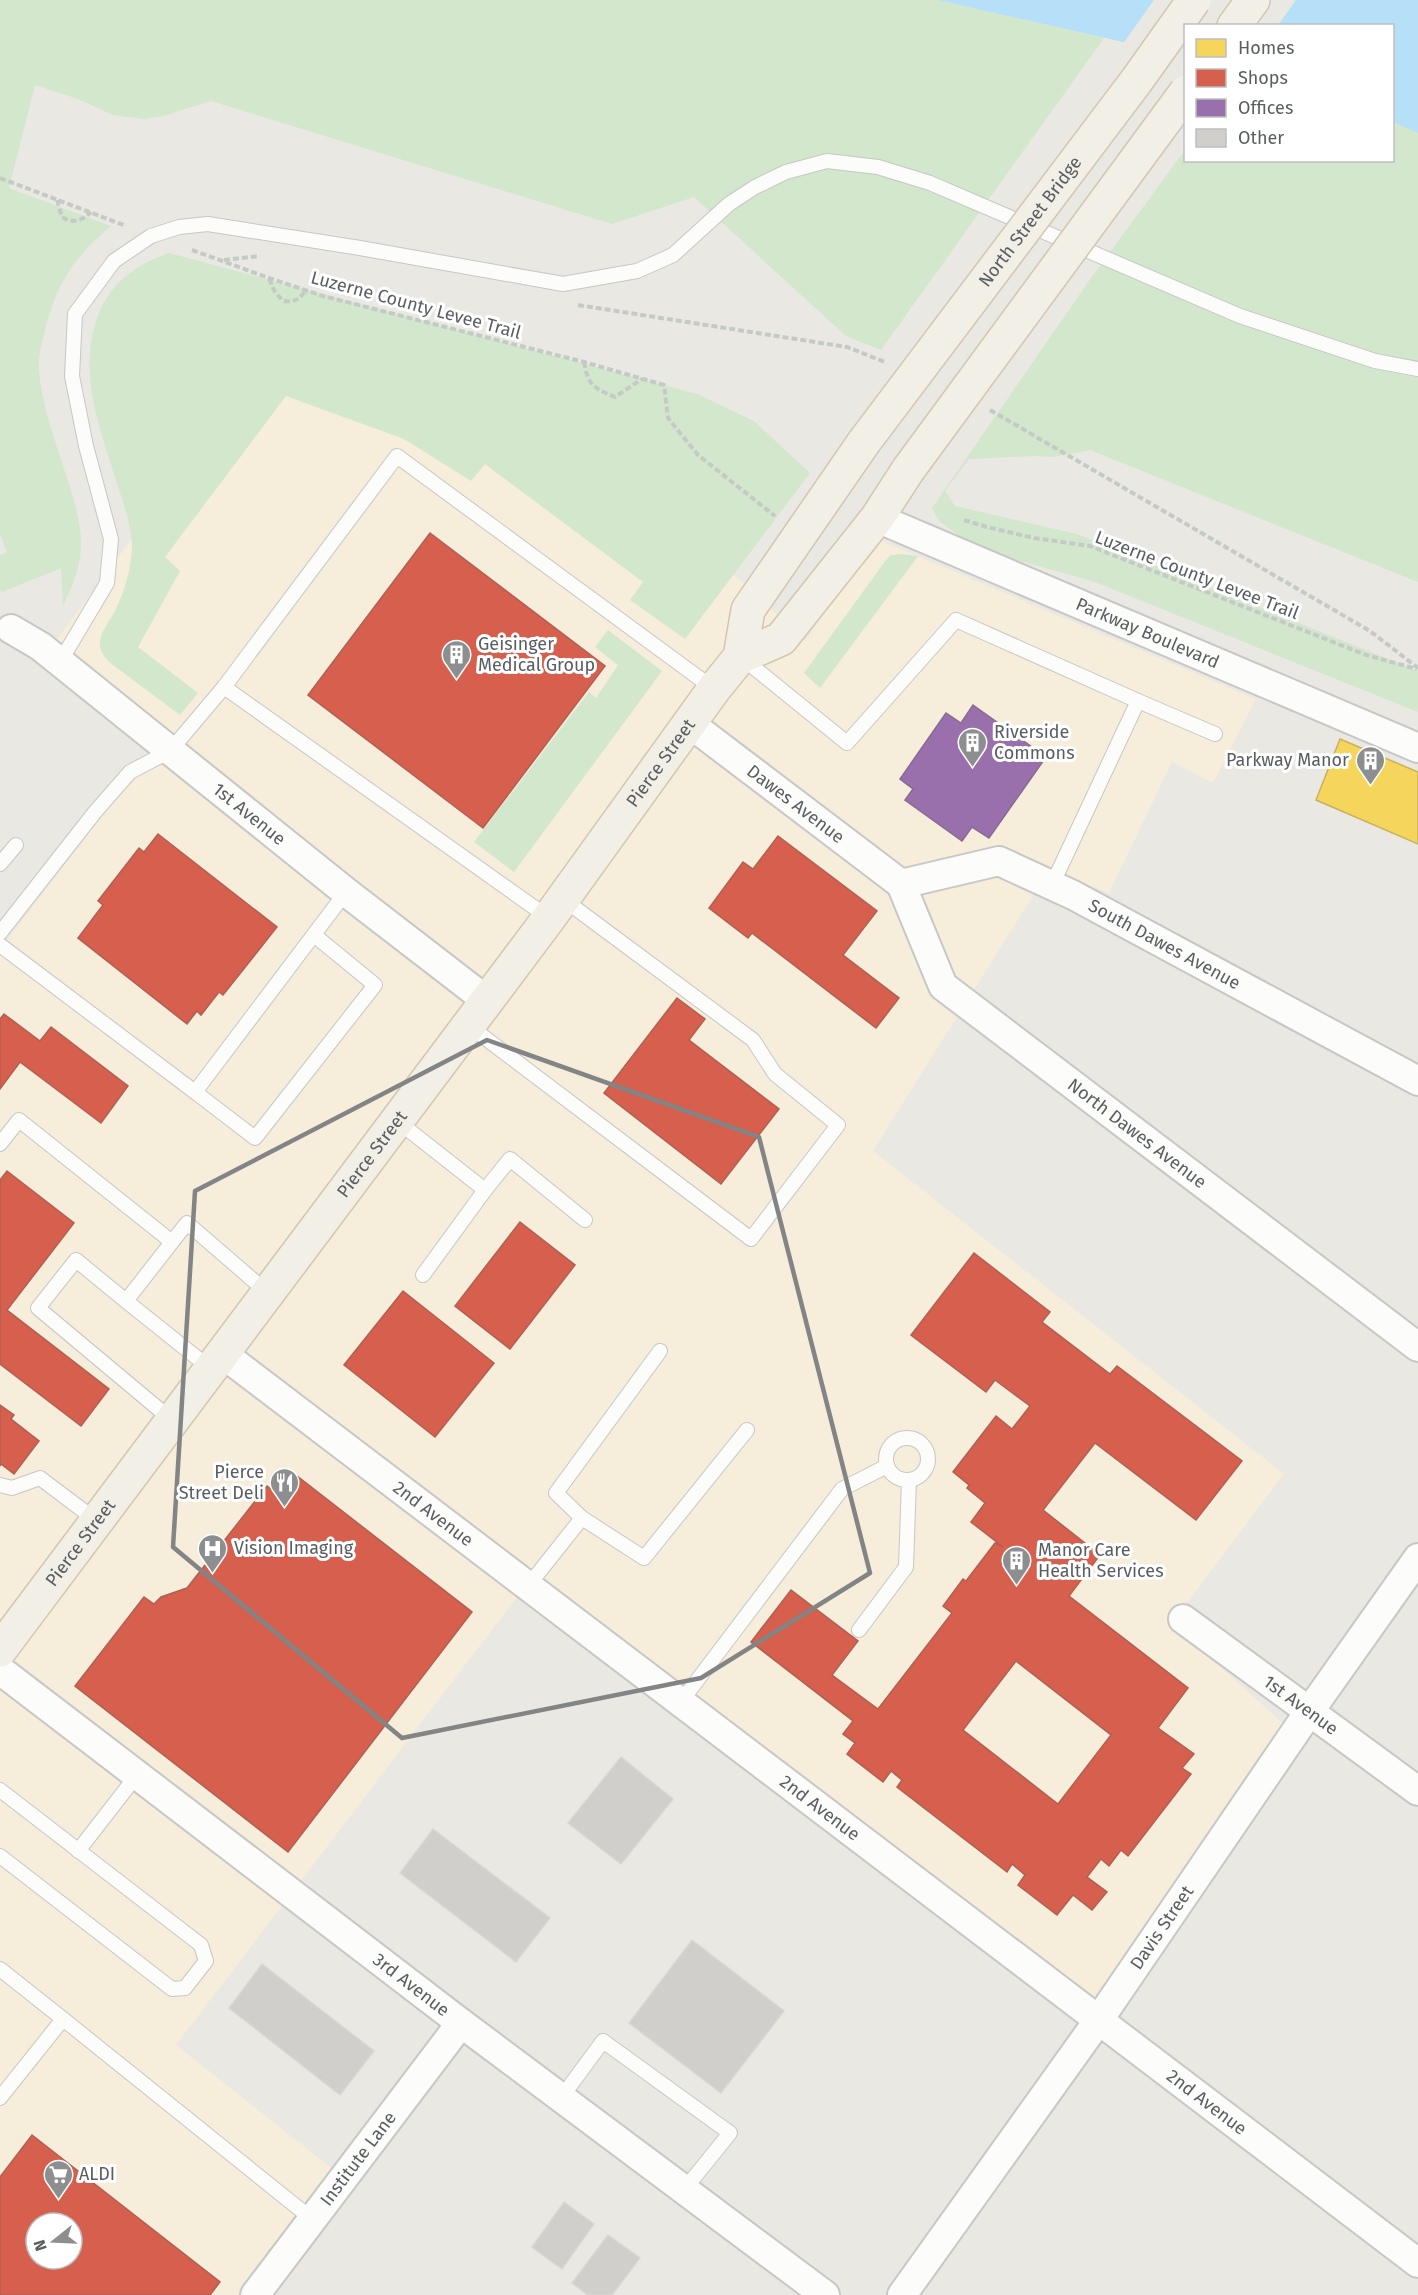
<svg xmlns="http://www.w3.org/2000/svg" width="1418" height="2295" font-family="'Fira Sans',sans-serif">
<rect width="100%" height="100%" fill="#eae8e3"/>
<path fill="#f6edda" fill-rule="evenodd" d="M 248,382 L 646,514 L 739,579 L 805,641 L 877,539 L 1256,699 L 1213,783 L 1172,762 L 1109,893 L 1049,870 L 873,1151 L 1284,1474 L 1172,1623 L 1288,1728 L 1091,2002 L 533,1576 L 176,2045 L 339,2174 L 244,2295 L 0,2295 L 0,949 L 133,776 L 152,746 L 44,657 ZM 36,2223 L 72,2223 L 72,2259 L 36,2259 Z"/>
<g fill="#d2e7cc">
<path d="M 0,0 L 938,0 L 1104,38 L 881,350 L 846,336 L 694,197 L 612,224 L 211,101 L 163,116 L 144,119 L 113,115 L 78,99 L 35,85 L 9,188 L 111,226 C 75,256 57,282 46,327 C 42,341 38,358 39,372 C 42,401 51,429 60,456 C 68,483 80,512 81,540 C 82,564 73,584 63,606 L 61,568 L 2,592 L 0,590 L 0,555 L 7,552 L 0,534 Z"/>
<polygon points="1393,122 1418,133 1418,582 1090,450 1053,457 1036,456 969,459 945,491 955,506 1077,534 1418,671 1418,712 1095,582 1003,556 964,539 939,521 932,508 1091,278 1185,150 1186,160 1392,160"/>
<path d="M 169,253 L 697,394 L 754,421 L 810,473 L 685,639 L 630,600 L 643,582 L 485,464 L 471,481 L 404,439 L 286,396 L 165,557 L 180,571 L 138,647 L 198,693 L 180,715 L 113,665 C 106,659 99,652 100,642 C 101,630 111,620 116,609 C 125,590 131,569 132,548 C 132,528 125,508 119,490 C 102,432 75,373 99,313 C 112,281 138,264 169,253 Z"/>
<polygon points="900,554 918,556 820,688 804,673 886,560 891,555"/>
<polygon points="608,630 662,671 514,872 474,842 589,692 596,698 618,665 595,647"/>
</g>
<polygon fill="#b5e0f7" points="938,0 1418,0 1418,133 1393,122 1392,26 1186,26 1185,56"/>
<polygon fill="#eae8e3" points="1154,0 1296,0 1278,25 1186,26 1186,59 1122,45"/>
<polygon fill="#f6d55c" stroke="#c7b15e" stroke-width="1.5" points="1340,739 1418,772 1418,844 1316,800"/>
<g fill="#d6604d" stroke="#b05f53" stroke-width="1.5" fill-rule="evenodd">
<polygon points="430,533 605,666 483,828 308,695"/>
<polygon points="158,834 277,927 223,995 219,992 201,1015 197,1011 187,1024 78,938 103,905 98,901 139,848 144,852"/>
<polygon points="778,836 877,911 843,955 899,998 876,1028 752,933 748,938 709,908 743,862 753,869"/>
<polygon points="677,998 705,1019 689,1040 779,1109 721,1184 604,1093"/>
<polygon points="4,1014 40,1041 51,1027 128,1086 101,1123 20,1062 0,1089 0,1019"/>
<polygon points="7,1171 74,1223 7,1310 109,1389 81,1426 0,1364 0,1180"/>
<polygon points="520,1222 575,1265 510,1349 455,1306"/>
<path d="M 974,1253 L 1050,1312 L 1042,1322 L 1110,1374 L 1117,1366 L 1242,1461 L 1196,1520 L 1095,1443 L 1043,1510 L 1100,1555 L 1069,1596 L 1188,1688 L 1158,1728 L 1194,1754 L 1182,1768 L 1191,1774 L 1128,1856 L 1121,1850 L 1109,1866 L 1101,1859 L 1087,1877 L 1107,1892 L 1092,1910 L 1073,1895 L 1057,1915 L 1018,1885 L 1025,1875 L 1012,1864 L 1007,1872 L 897,1787 L 902,1780 L 891,1771 L 883,1782 L 847,1754 L 855,1743 L 843,1734 L 853,1721 L 751,1642 L 791,1590 L 858,1641 L 832,1675 L 878,1709 L 952,1613 L 943,1606 L 963,1579 L 966,1581 L 995,1543 L 1003,1547 L 971,1522 L 985,1503 L 967,1488 L 969,1485 L 953,1472 L 996,1416 L 1012,1429 L 1030,1406 L 995,1380 L 986,1392 L 911,1335 ZM 1016,1661 L 1111,1735 L 1058,1804 L 963,1730 Z"/>
<polygon points="403,1291 494,1363 435,1437 344,1365"/>
<polygon points="0,1405 14,1415 11,1419 39,1441 14,1474 1,1464 0,1466"/>
<polygon points="292,1472 472,1612 288,1852 75,1686 144,1597 154,1604 161,1597 187,1588 267,1486 276,1493"/>
<path d="M 32,2135 L 220,2282 L 210,2295 L 0,2295 L 0,2177 ZM 36,2223 L 72,2223 L 72,2259 L 36,2259 Z"/>
</g>
<polygon fill="#9970ab" stroke="#866b95" stroke-width="1.5" points="973,705 1046,757 989,838 972,827 962,841 905,800 913,789 900,779 946,713 961,723"/>
<g fill="#d0cfcc" stroke="#dad7d2" stroke-width="1.5">
<polygon points="621,1757 673,1799 621,1864 568,1823"/>
<polygon points="433,1829 550,1918 516,1962 400,1873"/>
<polygon points="692,1940 784,2011 721,2093 629,2023"/>
<polygon points="262,1964 374,2051 340,2095 229,2008"/>
<polygon points="564,2202 594,2224 562,2269 532,2247"/>
<polygon points="608,2235 640,2258 612,2295 588,2295 572,2283"/>
</g>
<g fill="none" stroke-linecap="round" stroke-linejoin="round">
<defs>
<g id="lane">
<polyline points="741,657 847,743 956,620 1138,701 1052,885"/>
<polyline points="60,662 107,583 111,539 86,446 72,376 75,314 114,261 151,236 179,227 208,224 360,248 563,284 637,271 673,255 729,204 755,187 786,172 827,161 878,167 930,183 1240,316 1375,361 1418,369"/>
<polyline points="224,687 549,918"/>
<polyline points="1138,701 1215,734"/>
<polyline points="0,864 16,845"/>
<polyline points="0,933 95,812 130,772 170,751 224,687 397,456 714,689"/>
<polyline points="314,935 375,985 255,1138 195,1092 346,892"/>
<polyline points="0,945 195,1092"/>
<polyline points="468,1025 751,1239 838,1125 775,1074 753,1040 563,899"/>
<polyline points="396,1120 485,1190 423,1275"/>
<polyline points="0,1144 19,1120 172,1242 126,1301 211,1369"/>
<polyline points="485,1190 510,1159 585,1220"/>
<polyline points="172,1242 187,1223 268,1293"/>
<polyline points="126,1301 76,1260 38,1308 173,1421"/>
<circle cx="907" cy="1459" r="21"/>
<polyline points="0,1485 12,1488 40,1478 97,1521"/>
<polyline points="582,1518 644,1558 747,1430"/>
<polyline points="528,1586 582,1518 556,1493 660,1351"/>
<polyline points="859,1630 906,1567 909,1480"/>
<polyline points="680,1703 842,1489 887,1466"/>
<polyline points="0,1790 201,1945 206,1961 185,1988 172,1989 0,1856"/>
<polyline points="78,1851 137,1775"/>
<polyline points="0,1969 63,2019"/>
<polyline points="0,2098 63,2019 312,2219"/>
<polyline points="561,2098 603,2041 730,2133 684,2190"/>
</g>
<g id="street">
<path id="s1" d="M 877,518 L 1418,748"/>
<path id="s2" d="M 11,629 L 40,646 L 60,662 L 346,892 L 486,1000"/>
<path id="s3" d="M 689,723 L 901,884"/>
<path id="s4" d="M 901,884 L 943,986 L 1418,1347"/>
<path id="s5" d="M 901,884 L 999,861 L 1073,895 L 1418,1081"/>
<path id="s6" d="M 223,1354 L 1418,2263"/>
<path id="s7" d="M 1183,1619 L 1418,1791"/>
<path id="s8" d="M 0,1670 L 461,2023 L 825,2295"/>
<path id="s9" d="M 255,2295 L 461,2023"/>
<path id="s10" d="M 902,2295 L 1098,2021 L 1309,1712 L 1418,1558"/>
</g>
<g id="primary">
<polyline points="1234,26 1253,0"/>
<polyline points="740,657 748,610 864,442"/>
<path id="s11" d="M 0,1650 L 549,918 L 714,689 L 740,657 L 781,639 L 877,518 L 908,470"/>
</g>
</defs>
<use href="#lane" stroke="#c6c7c6" stroke-width="16"/>
<use href="#street" stroke="#c6c7c6" stroke-width="32"/>
<use href="#primary" stroke="#d3c6af" stroke-width="36"/>
<g stroke="#c4cac6" stroke-width="4" stroke-dasharray="6 3" stroke-linecap="butt">
<polyline points="0,178 126,226"/>
<path d="M 57,200 L 62,217 C 74,224 81,221 91,212"/>
<polyline points="192,250 269,278 323,296 584,362 664,385 668,418 698,455 775,516"/>
<polyline points="224,260 260,256"/>
<path d="M 269,279 L 275,292 L 283,301 C 295,302 299,300 306,290"/>
<polyline points="578,305 847,347 885,362"/>
<path d="M 584,362 C 588,385 593,388 615,397 L 642,379"/>
<polyline points="990,410 1370,631 1418,668"/>
<polyline points="964,520 987,527 1034,538 1090,546 1366,655 1417,669"/>
</g>
<use href="#lane" stroke="#fcfcfb" stroke-width="14"/>
<use href="#street" stroke="#fcfcfb" stroke-width="28"/>
<use href="#primary" stroke="#f2efe6" stroke-width="33"/>
<defs>
<g id="primary-bridge">
<path id="s12" d="M 864,442 L 1137,80 L 1194,0"/>
<polyline points="908,470 1186,92"/>
</g>
</defs>
<use href="#primary-bridge" stroke="#d3c6af" stroke-width="36" stroke-linecap="butt"/>
<use href="#primary-bridge" stroke="#f2efe6" stroke-width="33"/>
</g>
<path fill="none" stroke="#828486" stroke-width="4.5" stroke-linejoin="round" d="M 487,1040 L 759,1137 L 870,1573 L 701,1678 L 402,1738 L 173,1547 L 195,1191 Z"/>
<defs>
<symbol id="building-pin" viewBox="-11 -11 22 30"><path d="M0 17L-7.5 6A9.5 9.5 0 1 1 7.5 6Z" fill="#8c8e8f" stroke="#fff"/><path d="M-4-6H4V6H1V3H-1V6H-4ZM-2.5-4.3h1.7v1.8h-1.7ZM.8-4.3h1.7v1.8H.8ZM-2.5-1h1.7V.8h-1.7ZM.8-1h1.7V.8H.8Z" fill="#fff"/></symbol>
<symbol id="restaurant-pin" viewBox="-11 -11 22 30"><path d="M0 17L-7.5 6A9.5 9.5 0 1 1 7.5 6Z" fill="#8c8e8f" stroke="#fff"/><path d="M-5-6h1v4h1v-4h1v4h1v-4h1v5L-1.5 .5V6h-2V.5L-5-1ZM5-6V6H3V1.5H1.5Q1.5-4 5-6Z" fill="#fff"/></symbol>
<symbol id="hospital-pin" viewBox="-11 -11 22 30"><path d="M0 17L-7.5 6A9.5 9.5 0 1 1 7.5 6Z" fill="#8c8e8f" stroke="#fff"/><path d="M-5-5h3v3.5h4V-5h3V5h-3V1.5h-4V5h-3Z" fill="#fff"/></symbol>
<symbol id="supermarket-pin" viewBox="-11 -11 22 30"><path d="M0 17L-7.5 6A9.5 9.5 0 1 1 7.5 6Z" fill="#8c8e8f" stroke="#fff"/><path d="M-6-5.5h2.5l.6 2H6L4.5 2H-2.5L-4.4-4H-6ZM-1.5 3.2a1.3 1.3 0 1 0 .1 0ZM3 3.2a1.3 1.3 0 1 0 .1 0Z" fill="#fff"/></symbol>
</defs>
<g fill-rule="evenodd">
<use href="#building-pin" x="440" y="638" width="33" height="45"/>
<use href="#building-pin" x="956" y="726" width="33" height="45"/>
<use href="#building-pin" x="1354" y="744" width="33" height="45"/>
<use href="#restaurant-pin" x="268" y="1466" width="33" height="45"/>
<use href="#hospital-pin" x="196" y="1532" width="33" height="45"/>
<use href="#building-pin" x="1000" y="1544" width="33" height="45"/>
<use href="#supermarket-pin" x="42" y="2158" width="33" height="45"/>
</g>
<g text-anchor="middle" dominant-baseline="central" stroke-width="6" stroke-linejoin="round" paint-order="stroke">
<g font-size="18" fill="#595e62" stroke="#fff">
<text stroke="none"><textPath href="#s12" startOffset="276">North Street Bridge</textPath></text>
<text transform="translate(416 305) rotate(15)">Luzerne County Levee Trail</text>
<text transform="translate(1197 575) rotate(21)">Luzerne County Levee Trail</text>
<text stroke="none"><textPath href="#s1" startOffset="294">Parkway Boulevard</textPath></text>
<text stroke="none"><textPath href="#s11" startOffset="1106">Pierce Street</textPath></text>
<text stroke="none"><textPath href="#s3" startOffset="134">Dawes Avenue</textPath></text>
<text stroke="none"><textPath href="#s2" startOffset="302">1st Avenue</textPath></text>
<text stroke="none"><textPath href="#s5" startOffset="286">South Dawes Avenue</textPath></text>
<text stroke="none"><textPath href="#s4" startOffset="354">North Dawes Avenue</textPath></text>
<text stroke="none"><textPath href="#s11" startOffset="620">Pierce Street</textPath></text>
<text stroke="none"><textPath href="#s6" startOffset="264">2nd Avenue</textPath></text>
<text stroke="none"><textPath href="#s11" startOffset="134">Pierce Street</textPath></text>
<text stroke="none"><textPath href="#s7" startOffset="146">1st Avenue</textPath></text>
<text stroke="none"><textPath href="#s6" startOffset="750">2nd Avenue</textPath></text>
<text stroke="none"><textPath href="#s10" startOffset="450">Davis Street</textPath></text>
<text stroke="none"><textPath href="#s8" startOffset="518">3rd Avenue</textPath></text>
<text stroke="none"><textPath href="#s6" startOffset="1236">2nd Avenue</textPath></text>
<text stroke="none"><textPath href="#s9" startOffset="171">Institute Lane</textPath></text>
</g>
<g font-size="18" fill="#595e62" stroke="#fff" text-anchor="start">
<text x="478" y="644">Geisinger<tspan x="478" dy="21">Medical Group</tspan></text>
<text x="994" y="732">Riverside<tspan x="994" dy="21">Commons</tspan></text>
<text x="1349" y="760" text-anchor="end">Parkway Manor</text>
<text x="264" y="1472" text-anchor="end">Pierce<tspan x="264" dy="21">Street Deli</tspan></text>
<text x="234" y="1548">Vision Imaging</text>
<text x="1038" y="1550">Manor Care<tspan x="1038" dy="21">Health Services</tspan></text>
<text x="79" y="2174">ALDI</text>
</g>
</g>
<rect x="1184" y="24" width="210" height="138" fill="#ffffff" stroke="#bdbfc0" stroke-width="1.5"/>
<rect x="1196" y="39" width="30" height="18" fill="#f6d55c" stroke="#bdbfc0" stroke-width="1.5"/>
<text x="1238" y="54" font-size="18" fill="#595e62">Homes</text>
<rect x="1196" y="69" width="30" height="18" fill="#d6604d" stroke="#bdbfc0" stroke-width="1.5"/>
<text x="1238" y="84" font-size="18" fill="#595e62">Shops</text>
<rect x="1196" y="99" width="30" height="18" fill="#9970ab" stroke="#bdbfc0" stroke-width="1.5"/>
<text x="1238" y="114" font-size="18" fill="#595e62">Offices</text>
<rect x="1196" y="129" width="30" height="18" fill="#d0cfcc" stroke="#bdbfc0" stroke-width="1.5"/>
<text x="1238" y="144" font-size="18" fill="#595e62">Other</text>
<g transform="translate(54 2241) rotate(252)"><circle r="28" fill="#ffffff" stroke="#bdbfc0" stroke-width="1.5"/>
<path d="M0-4.5L10 22L0 15L-10 22Z" fill="#8c8e8f"/>
<text y="-9" font-size="16" font-weight="bold" text-anchor="middle" fill="#595e62">N</text>
</g>
</svg>
